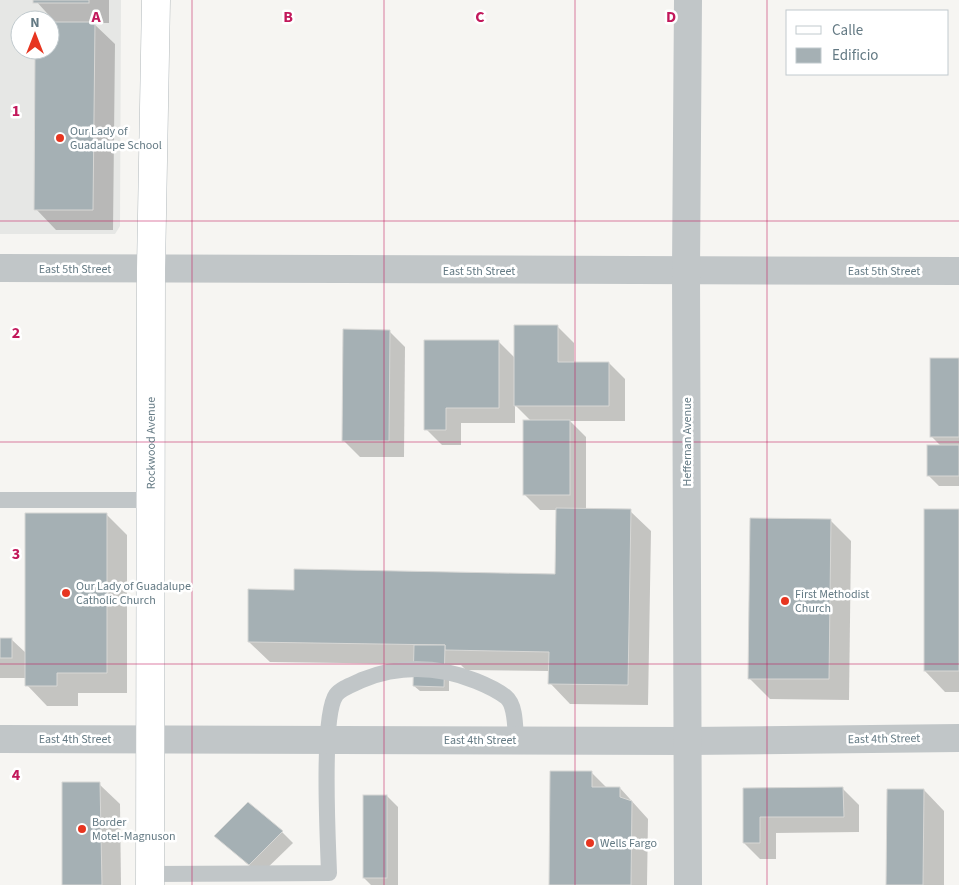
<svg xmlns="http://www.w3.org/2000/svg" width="959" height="885" font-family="'Source Sans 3',sans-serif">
<rect width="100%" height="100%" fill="#f6f5f2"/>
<path fill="#e6e7e5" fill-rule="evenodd" d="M 0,0 L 121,0 L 120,226 L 115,234 L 0,234 ZM 20,20 L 50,20 L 50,50 L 20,50 Z"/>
<g fill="#0003">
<polygon points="35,0 109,0 109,23 93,23 115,44 113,230 56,230 36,209 37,50 50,50 50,23 56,23"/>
<polygon points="558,327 574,343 574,363 609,363 625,379 625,421 570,421 586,437 586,510 630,511 651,531 648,705 570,704 550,683 550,671 466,670 461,665 449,665 449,691 420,691 414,686 415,664 270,662 249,642 295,591 556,575 557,510 540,510 524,494 531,421 515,405 515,423 461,423 461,445 442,445 426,429 499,342 515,358"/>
<polygon points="389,331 405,347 404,457 360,457 344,441"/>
<polygon points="959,359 959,486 939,486 929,476 942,447 932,437"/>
<polygon points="959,510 959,692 945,692 925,671"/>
<polygon points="106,514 127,535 127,693 78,693 78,706 47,706 27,685 27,678 0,678 0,639 11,639 27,654"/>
<polygon points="830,520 851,541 849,700 770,699 749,678"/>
<polygon points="592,773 607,788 620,788 648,819 647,885 550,885"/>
<polygon points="99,784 120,804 121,885 63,885"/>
<polygon points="744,789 843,789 859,805 859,832 776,833 776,859 760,859 744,843"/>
<polygon points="924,790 944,811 944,885 887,885"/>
<polygon points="387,796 398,807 398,885 371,885 364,878"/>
<polygon points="282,832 293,843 260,875 227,846"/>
</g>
<g fill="#a5b0b4" stroke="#d7d7d5">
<rect x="33" y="0" width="56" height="3"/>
<polygon points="50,22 95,22 93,210 34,210 35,50 50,50"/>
<polygon points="514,325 558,325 558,362 609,362 609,406 514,406"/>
<polygon points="343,329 390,330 389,441 342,441"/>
<polygon points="424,340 499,340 499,408 446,408 446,430 424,430"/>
<rect x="930" y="358" width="29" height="79"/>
<rect x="523" y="420" width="47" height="75"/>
<rect x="927" y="445" width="32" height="31"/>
<polygon points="556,508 631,509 628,685 548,684 549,652 445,650 445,645 248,642 248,589 294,590 294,569 555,574"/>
<rect x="924" y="509" width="35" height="162"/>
<polygon points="25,513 107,513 107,673 57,673 57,686 25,686"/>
<polygon points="750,518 831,519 829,679 748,679"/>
<rect x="0" y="638" width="12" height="20"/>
<polygon points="414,645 445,645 444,687 413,686"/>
<polygon points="550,771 592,771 592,787 620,787 620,797 632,801 631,885 549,885"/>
<polygon points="62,782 100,782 102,885 62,885"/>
<polygon points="843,787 844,817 760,817 760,843 743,843 743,788"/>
<polygon points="887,789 924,789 923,885 886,885"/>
<rect x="363" y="795" width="24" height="83"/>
<polygon points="248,802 283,831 249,865 214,836"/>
</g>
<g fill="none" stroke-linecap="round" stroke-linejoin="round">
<defs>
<g id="secondary">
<path id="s1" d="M 150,885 L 151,269 L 156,0"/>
</g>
</defs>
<use href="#secondary" stroke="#b3babd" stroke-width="29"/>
<g stroke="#c1c6c8" stroke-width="16">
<polyline points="0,500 150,500"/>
<path d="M 150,874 L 329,873 C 328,841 321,716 336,695 C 341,688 354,684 362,680 C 399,665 438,666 476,681 C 486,685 497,690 506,697 C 516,705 515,728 516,740"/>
</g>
<g stroke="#c1c6c8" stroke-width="28">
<polyline points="0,268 959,271"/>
<polyline points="0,739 688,741 959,738"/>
<polyline points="688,885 686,271 688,0"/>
</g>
<use href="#secondary" stroke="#fff" stroke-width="28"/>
</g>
<path fill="none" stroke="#c2185b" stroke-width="1" stroke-opacity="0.55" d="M 192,0 L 192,885M 384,0 L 384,885M 575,0 L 575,885M 767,0 L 767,885M 0,221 L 959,221M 0,442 L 959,442M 0,664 L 959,664"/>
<g fill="#e73520" stroke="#fff" stroke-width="2">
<circle cx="60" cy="138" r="5"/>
<circle cx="66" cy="593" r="5"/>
<circle cx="785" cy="601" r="5"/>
<circle cx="82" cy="829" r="5"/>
<circle cx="590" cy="843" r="5"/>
</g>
<g text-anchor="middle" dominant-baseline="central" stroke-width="5" stroke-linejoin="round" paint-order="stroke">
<g font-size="12" fill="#647a84" stroke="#fff" text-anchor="start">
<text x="70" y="131">Our Lady of<tspan x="70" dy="14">Guadalupe School</tspan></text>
<text x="76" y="586">Our Lady of Guadalupe<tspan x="76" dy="14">Catholic Church</tspan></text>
<text x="795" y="594">First Methodist<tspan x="795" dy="14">Church</tspan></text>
<text x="92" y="822">Border<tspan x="92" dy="14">Motel-Magnuson</tspan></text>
<text x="600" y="843">Wells Fargo</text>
</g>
<g font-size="12" fill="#647a84" stroke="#fff">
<text x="75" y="269">East 5th Street</text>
<text x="479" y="271">East 5th Street</text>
<text x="884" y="271">East 5th Street</text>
<text stroke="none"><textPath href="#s1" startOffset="442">Rockwood Avenue</textPath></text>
<text transform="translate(687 442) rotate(-90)">Heffernan Avenue</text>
<text x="75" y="739">East 4th Street</text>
<text transform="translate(884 739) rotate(-1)">East 4th Street</text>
<text x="480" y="740">East 4th Street</text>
</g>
</g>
<g font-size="16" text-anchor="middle" font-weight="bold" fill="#c2185b" stroke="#fff" stroke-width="5" stroke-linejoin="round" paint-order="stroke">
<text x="96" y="22">A</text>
<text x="288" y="22">B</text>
<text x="480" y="22">C</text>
<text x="671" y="22">D</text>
<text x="16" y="116">1</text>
<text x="16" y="338">2</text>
<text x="16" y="559">3</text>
<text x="16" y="780">4</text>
</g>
<rect x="786" y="10" width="162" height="65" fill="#ffffff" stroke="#c1cace"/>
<rect x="796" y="26" width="25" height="8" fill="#ffffff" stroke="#c1cace"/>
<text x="832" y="35" font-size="15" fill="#647a84">Calle</text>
<rect x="796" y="48" width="25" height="15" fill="#a5b0b4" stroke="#c1cace"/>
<text x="832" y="60" font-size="15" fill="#647a84">Edificio</text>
<g transform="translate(35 35)"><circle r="24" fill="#ffffff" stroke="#c1cace"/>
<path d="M0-4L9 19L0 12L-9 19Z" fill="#e73520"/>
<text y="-8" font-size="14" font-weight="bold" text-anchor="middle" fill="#647a84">N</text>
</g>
</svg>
